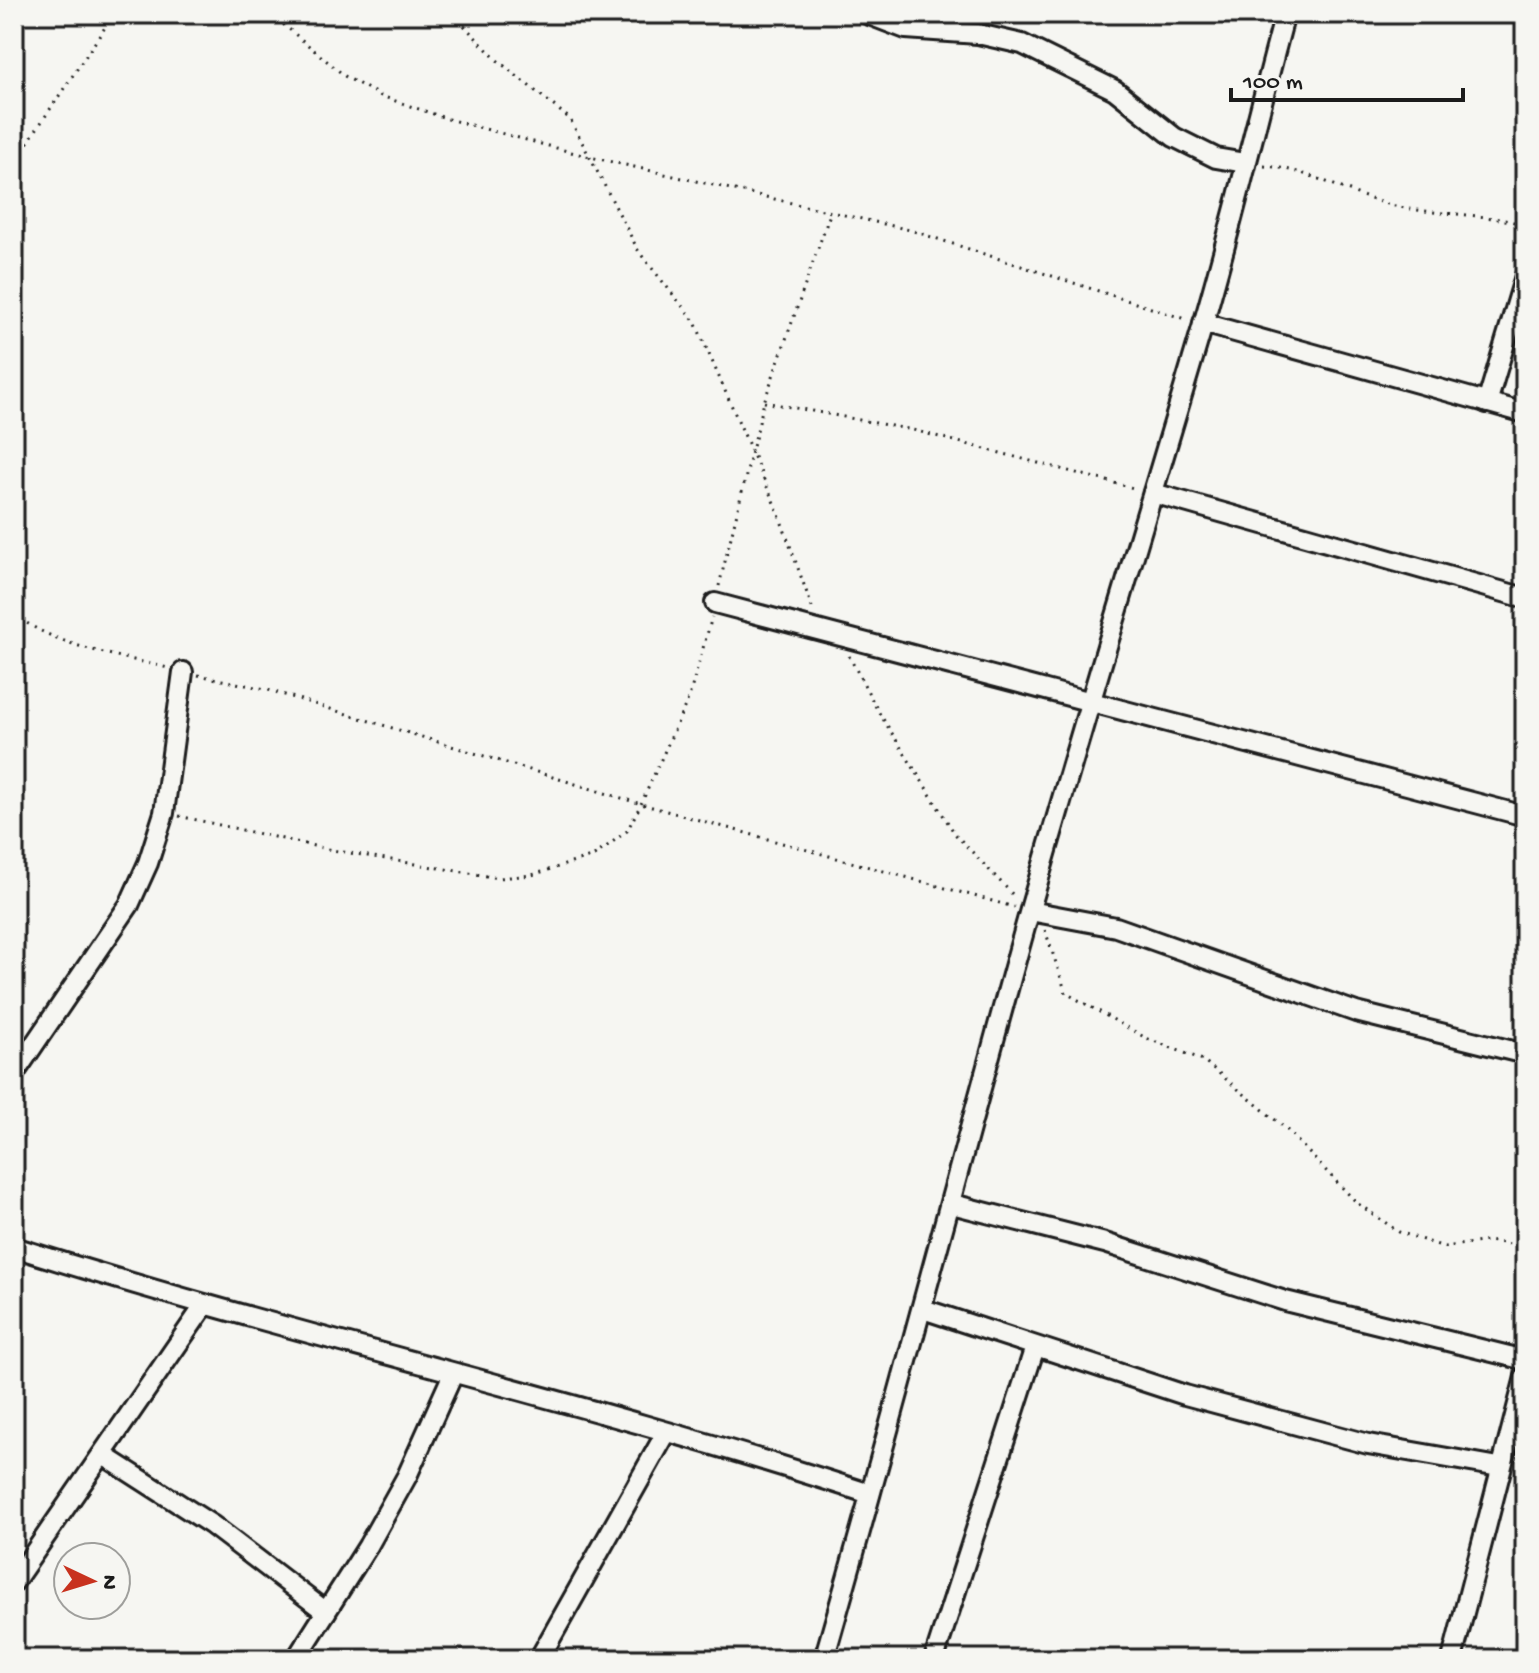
<svg xmlns="http://www.w3.org/2000/svg" width="1539" height="1673" font-family="'Gochi Hand',sans-serif">
<rect width="100%" height="100%" fill="#f6f6f2"/>
<filter id="ink" filterUnits="userSpaceOnUse"><feTurbulence type="fractalNoise" baseFrequency=".0125" numOctaves="2"/><feDisplacementMap in="SourceGraphic" scale="16" xChannelSelector="R" yChannelSelector="G"/><feConvolveMatrix kernelMatrix="1 2 1 2 8 2 1 2 1" color-interpolation-filters="sRGB"/></filter>
<g filter="url(#ink)">
<g fill="none" stroke-linecap="round" stroke-linejoin="round">
<defs>
<g id="minor">
<polyline points="867,14 906,29 978,34 1022,44 1115,90 1174,137 1216,158 1245,163"/>
<polyline points="1203,323 1525,413"/>
<polyline points="1487,403 1525,276"/>
<polyline points="1153,493 1525,598"/>
<polyline points="715,603 1525,816"/>
<polyline points="1030,911 1116,927 1356,1012 1525,1054"/>
<polyline points="14,1074 129,905 148,863 164,813 183,672"/>
<polyline points="952,1204 1105,1243 1285,1301 1525,1360"/>
<path d="M 14,1247 C 297,1337 588,1401 870,1494"/>
<polyline points="923,1309 1185,1395 1368,1444 1499,1467"/>
<polyline points="103,1455 212,1525 326,1612"/>
<polyline points="14,1582 204,1306"/>
<polyline points="296,1659 368,1546 407,1476 453,1374"/>
<polyline points="539,1659 666,1433"/>
<path d="M 824,1659 C 896,1409 961,1157 1031,906 C 1085,716 1143,527 1199,338 C 1231,231 1256,122 1285,14"/>
<polyline points="934,1659 1035,1347"/>
<polyline points="1452,1659 1525,1377"/>
</g>
</defs>
<use href="#minor" stroke="#1c1c1c" stroke-width="24"/>
<g stroke="#1c1c1c" stroke-width="3" stroke-dasharray="2 6" stroke-linecap="butt">
<polyline points="271,14 346,77 381,96 448,119 586,156 910,230 1188,320"/>
<polyline points="453,14 497,60 570,119 639,252 695,322 778,512 814,613"/>
<polyline points="14,163 114,14"/>
<path d="M 1264,166 C 1311,169 1350,196 1395,206 C 1439,216 1482,212 1525,225"/>
<polyline points="764,402 913,430 1137,489"/>
<polyline points="719,586 764,402 831,211"/>
<path d="M 14,614 C 56,647 116,655 168,668"/>
<polyline points="849,656 878,711 955,834 1016,898"/>
<polyline points="198,675 265,689 641,804 1014,907"/>
<polyline points="179,816 332,850 499,878 532,875 594,856 627,831 641,804 689,697 712,617"/>
<polyline points="1045,930 1066,993 1146,1038 1203,1060 1285,1128 1357,1203 1399,1232 1444,1247 1488,1241 1525,1246"/>
</g>
<use href="#minor" stroke="#f6f6f2" stroke-width="18"/>
</g>
</g>
<rect width="1539" height="1673" fill="none" stroke="#f6f6f2" stroke-width="48"/>
<rect x="24" y="24" width="1491" height="1625" fill="none" stroke="#1c1c1c" stroke-width="3" filter="url(#ink)"/>
<g transform="translate(92 1581) rotate(94)"><circle r="38" fill="#f6f6f2" stroke="#9f9f9c" stroke-width="2"/>
<path d="M0-6L14 30L0 20L-14 30Z" fill="#c8321e"/>
<text y="-12" font-size="22" font-weight="bold" text-anchor="middle" fill="#1c1c1c">N</text>
</g>
<path d="M1231 88v12h232v-12" fill="none" stroke="#1c1c1c" stroke-width="4"/>
<text x="1243" y="88" font-size="24" fill="#1c1c1c" stroke="#f6f6f2" stroke-width="6" paint-order="stroke">100 m</text>
</svg>
